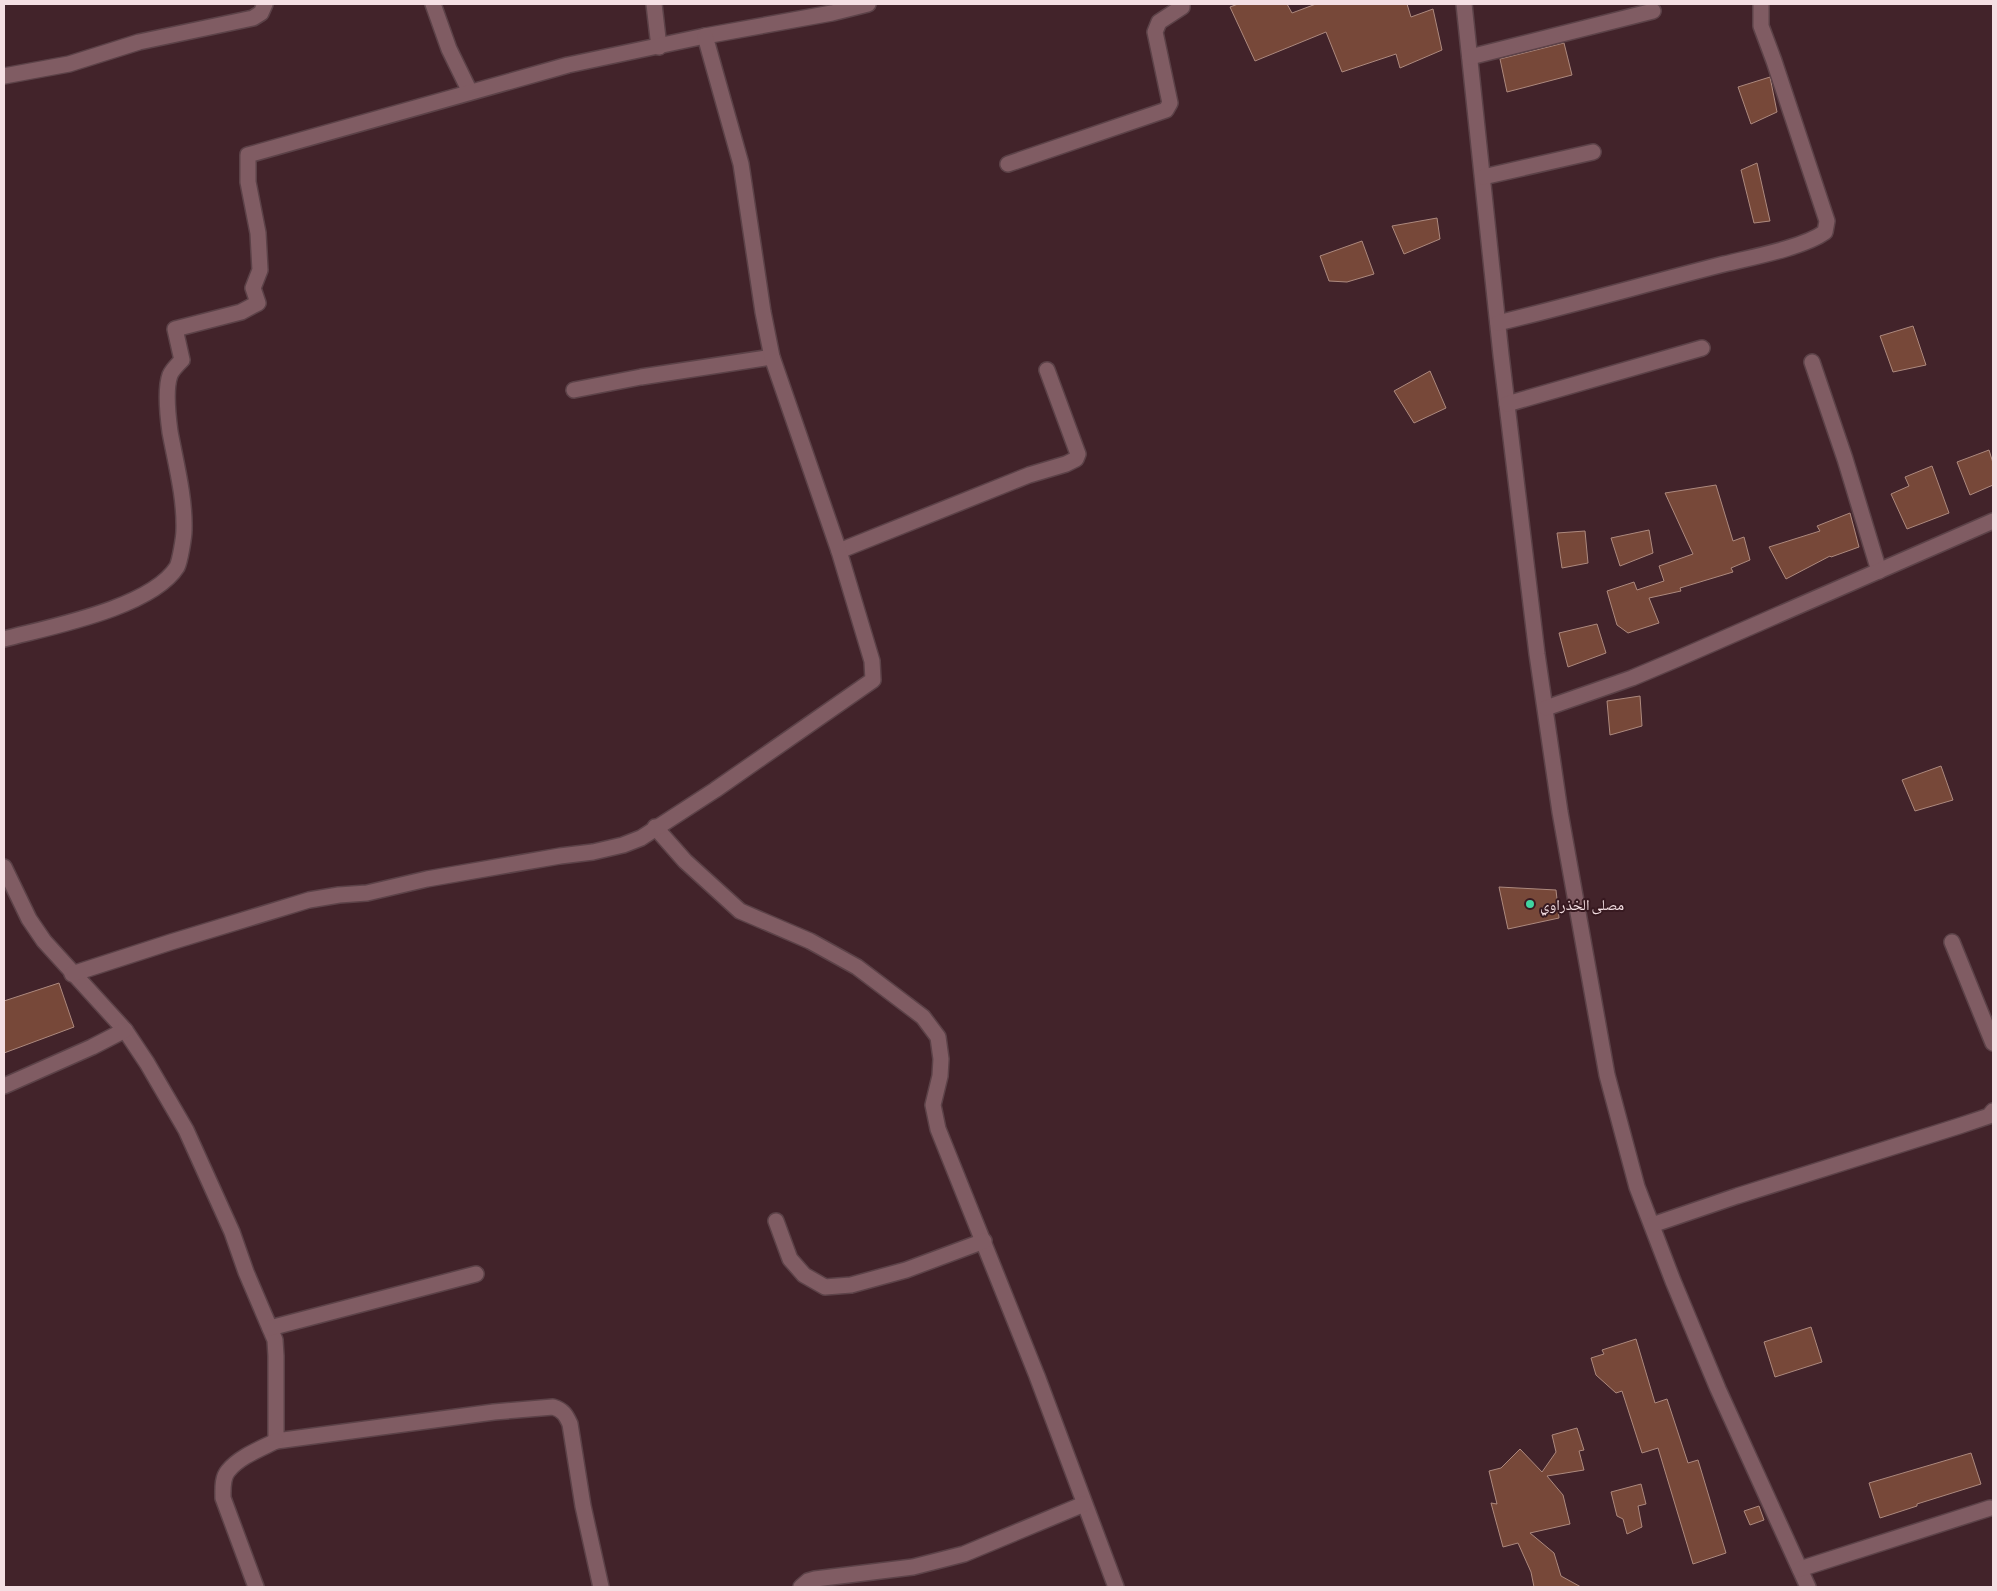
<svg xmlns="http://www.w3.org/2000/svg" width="1997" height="1591" font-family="'Asap Condensed','Noto Naskh Arabic',sans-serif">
<rect width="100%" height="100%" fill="#42232a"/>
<g fill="#774839" stroke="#ad897e">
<polygon points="1238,4 1287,4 1292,13 1316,4 1407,4 1411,17 1433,9 1442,50 1400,68 1396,54 1342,72 1326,32 1255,61 1230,7"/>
<polygon points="1564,43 1572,75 1507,92 1500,59"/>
<polygon points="1770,77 1777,112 1751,124 1738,87"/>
<polygon points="1757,163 1770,221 1754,223 1741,170"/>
<polygon points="1437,218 1440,239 1404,254 1392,226"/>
<polygon points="1362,241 1374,274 1347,282 1329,281 1320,256"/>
<polygon points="1913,326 1926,365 1893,372 1880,336"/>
<polygon points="1430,371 1446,408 1414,423 1394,391"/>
<polygon points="1989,450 1993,463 1993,485 1970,495 1957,462"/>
<polygon points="1932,466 1949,513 1907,529 1891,494 1909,486 1905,477"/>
<polygon points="1716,485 1733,541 1744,537 1750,560 1731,568 1733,572 1680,588 1681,591 1649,598 1659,623 1628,633 1617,625 1607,591 1634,582 1637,590 1664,581 1659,566 1693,554 1665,493"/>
<polygon points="1850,513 1859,547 1831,557 1830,556 1786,579 1769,547 1820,531 1817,526"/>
<polygon points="1649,530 1653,553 1620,566 1611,538"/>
<polygon points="1585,531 1588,563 1562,568 1557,533"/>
<polygon points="1597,624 1606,653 1568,667 1559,633"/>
<polygon points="1640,696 1642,726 1610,735 1607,701"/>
<polygon points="1941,766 1953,800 1915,811 1902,780"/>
<polygon points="1499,887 1556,890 1559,918 1508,929"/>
<polygon points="59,983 74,1027 4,1053 4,1001"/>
<polygon points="1811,1327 1822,1362 1775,1377 1764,1342"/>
<polygon points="1636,1339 1655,1403 1667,1399 1688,1463 1698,1460 1726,1553 1693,1564 1658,1448 1642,1453 1622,1391 1616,1393 1596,1375 1591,1358 1604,1354 1602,1350"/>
<polygon points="1577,1428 1584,1450 1579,1451 1584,1470 1547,1476 1563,1495 1570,1524 1530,1533 1554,1553 1561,1576 1581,1587 1534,1587 1531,1572 1518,1543 1503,1547 1491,1503 1497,1504 1489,1471 1501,1468 1520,1449 1542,1472 1556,1452 1552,1435"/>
<polygon points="1971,1453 1981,1484 1917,1504 1917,1506 1880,1518 1869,1483"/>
<polygon points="1641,1484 1646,1504 1638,1506 1642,1527 1627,1534 1623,1519 1617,1516 1611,1492"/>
<polygon points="1759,1506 1764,1520 1750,1525 1744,1511"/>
</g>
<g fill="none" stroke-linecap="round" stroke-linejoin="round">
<defs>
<g id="minor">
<polyline points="433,4 449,49 470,92"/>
<polyline points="654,4 659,47"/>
<polyline points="1464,4 1501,355 1537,654 1560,812 1607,1075 1637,1187 1673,1281 1718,1389 1808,1587"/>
<polyline points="1470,57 1653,11"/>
<polyline points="4,76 69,64 139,42 253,18 261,13 265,4"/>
<polyline points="1008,164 1166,110 1170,103 1155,32 1159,22 1182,7 1182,4"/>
<polyline points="1483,177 1593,152"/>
<path d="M 1498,323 C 1572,305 1646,284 1720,265 C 1748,258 1803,248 1825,232 L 1827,221 L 1774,61 L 1761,26 L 1761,4"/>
<polyline points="1812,362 1845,459 1879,571"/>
<polyline points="574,390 641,377 772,357"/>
<polyline points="1507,404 1702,348"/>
<polyline points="839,551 1029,475 1066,464 1076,459 1078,454 1047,370"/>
<path d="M 4,639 C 49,627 151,608 177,567 C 180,561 184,537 184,530 C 185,498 176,464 170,432 C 168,417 165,389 170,375 C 172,370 178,364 182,360 L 175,329 L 241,312 L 258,303 L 253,288 L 260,270 L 258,233 L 248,182 L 248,155 L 568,65 L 705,36 L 832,13 L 868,4"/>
<polyline points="1546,708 1632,678 1677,659 1993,521"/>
<polyline points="655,827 685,861 740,911 810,941 857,967 923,1017 938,1037 941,1059 940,1076 933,1105 938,1129 1037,1376 1116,1587"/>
<path d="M 4,867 L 29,919 L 44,941 L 125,1030 L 147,1063 L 186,1130 L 232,1232 L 246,1272 L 275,1340 L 276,1356 L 276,1441 L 494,1412 L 553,1407 C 563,1410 566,1415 570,1424 L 583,1506 L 601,1587"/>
<polyline points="1952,942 1993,1043"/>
<polyline points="72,974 171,942 309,900 339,895 367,893 427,879 560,856 593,852 623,845 641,838 715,790 873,680 872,661 839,551 772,357 763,312 741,164 705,36"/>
<polyline points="4,1086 92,1047 125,1030"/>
<polyline points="776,1221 790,1259 804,1275 825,1287 851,1285 906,1270 984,1241"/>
<polyline points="1652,1225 1737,1196 1959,1126 1989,1116 1993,1111"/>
<polyline points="270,1328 476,1274"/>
<polyline points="1800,1569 1990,1508"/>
<path d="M 256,1587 L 223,1498 C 223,1489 222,1478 228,1471 C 239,1457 260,1449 276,1441"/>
<polyline points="801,1587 808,1581 815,1579 913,1567 964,1554 1084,1504"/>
</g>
</defs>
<use href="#minor" stroke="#5c4248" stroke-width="18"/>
<use href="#minor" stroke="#805c63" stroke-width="15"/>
</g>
<circle fill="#40d4a1" stroke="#371920" stroke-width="2" cx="1530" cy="904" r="5"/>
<g text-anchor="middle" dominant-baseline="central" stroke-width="4" stroke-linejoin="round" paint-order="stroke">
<g font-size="15" fill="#f4dfe3" stroke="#371920" text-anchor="start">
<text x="1540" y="904">مصلى الخذراوي</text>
</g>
</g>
<rect width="1997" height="1591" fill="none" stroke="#f4dfe3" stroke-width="10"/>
</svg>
